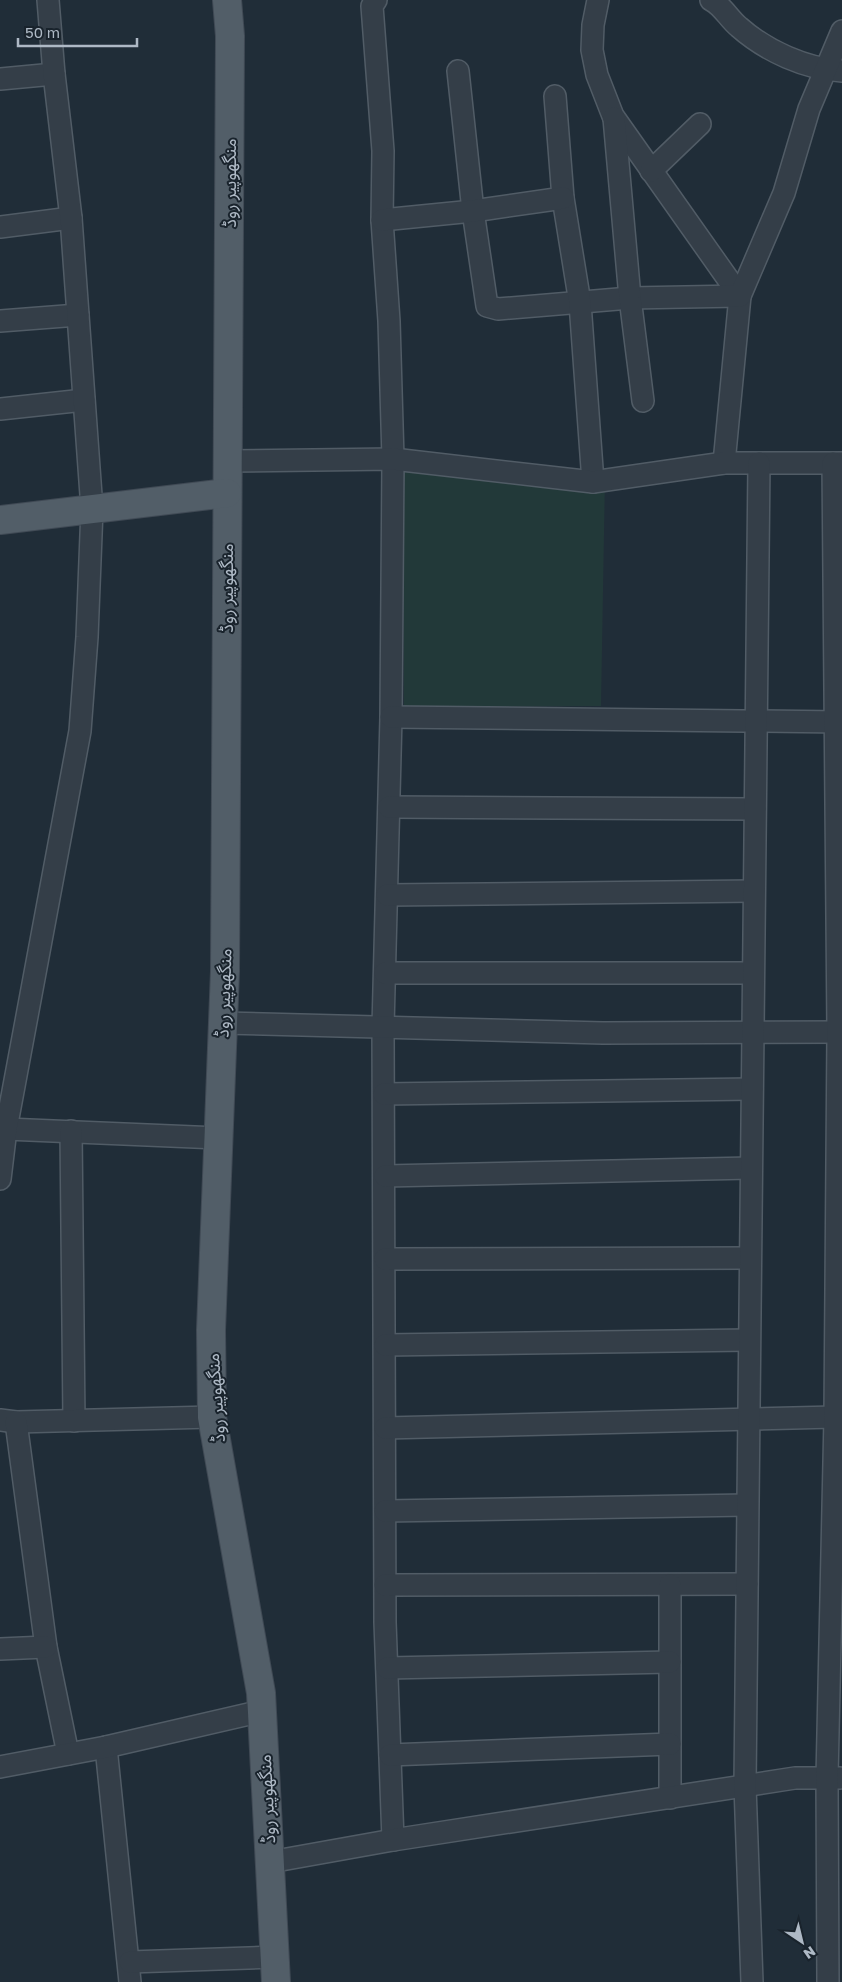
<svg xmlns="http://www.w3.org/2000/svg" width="842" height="1982" font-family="'Golos Text','Noto Sans Arabic',sans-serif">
<rect width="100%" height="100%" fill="#202d38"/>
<polygon fill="#223939" points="403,468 605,477 601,706 404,707"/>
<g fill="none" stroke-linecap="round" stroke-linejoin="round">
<defs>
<g id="minor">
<polyline points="376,0 372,6 383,151 382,220 389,321 393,459 391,717 383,1027 385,1622 393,1840"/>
<polyline points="598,0 593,25 592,50 597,75 613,116 740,296 724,463"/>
<path d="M 711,0 C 722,5 729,19 739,27 C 766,51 806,69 842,71"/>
<polyline points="458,71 473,211 487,306 498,309 630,298 740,296 784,193 809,109 842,31"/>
<polyline points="0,79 54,74"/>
<polyline points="555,96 563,198 580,303 593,482"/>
<polyline points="614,118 630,298 643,401"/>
<polyline points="651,171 700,124"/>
<polyline points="382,220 473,211 563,198"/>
<polyline points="0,227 71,218"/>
<polyline points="0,321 78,315"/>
<polyline points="0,409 84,400"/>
<polyline points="227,461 393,459 593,482 724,463 842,463"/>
<polyline points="391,717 842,722"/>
<polyline points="389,807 755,809"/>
<polyline points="387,895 754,891"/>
<polyline points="385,973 753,973"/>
<polyline points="223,1023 603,1033 842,1032"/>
<polyline points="384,1094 752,1089"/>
<polyline points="6,1129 218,1138"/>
<polyline points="71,1131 74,1421"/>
<polyline points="385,1176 751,1168"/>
<polyline points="0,1179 6,1129 80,731 87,637 92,509 71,218 54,74 48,0"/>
<polyline points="385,1259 750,1258"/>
<polyline points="385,1345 749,1340"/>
<polyline points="0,1420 16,1422 212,1417"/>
<polyline points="16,1422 46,1647 68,1754"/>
<polyline points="385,1428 835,1417"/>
<polyline points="385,1511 747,1505"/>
<polyline points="385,1585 747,1584"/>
<polyline points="670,1585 670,1798"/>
<polyline points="0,1649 46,1647"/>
<polyline points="387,1668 670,1662"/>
<polyline points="106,1747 130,1982"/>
<polyline points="390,1755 670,1744"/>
<polyline points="0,1767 106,1747 262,1711"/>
<polyline points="270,1862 393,1840 795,1778 840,1778"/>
<polyline points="130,1962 275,1957"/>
<polyline points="752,1982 745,1786 759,463"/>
<polyline points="828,1982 827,1778 835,1417 838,1032 833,463"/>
</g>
<g id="major">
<polyline points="227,0 230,36 225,971 211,1330 212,1417 261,1693 276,1982"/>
<polyline points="0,520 227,493"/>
</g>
</defs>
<use href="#minor" stroke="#515c66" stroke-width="24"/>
<use href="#major" stroke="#404a55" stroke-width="30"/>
<use href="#minor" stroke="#343e48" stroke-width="21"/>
<use href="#major" stroke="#525e68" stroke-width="28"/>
</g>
<g text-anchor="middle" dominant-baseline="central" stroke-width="4" stroke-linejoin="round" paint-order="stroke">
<g font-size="18" fill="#aeb9c5" stroke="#19232c">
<text transform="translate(229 183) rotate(-90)">منگھوپیر روڈ</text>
<text transform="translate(226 588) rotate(-90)">منگھوپیر روڈ</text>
<text transform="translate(223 993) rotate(-88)">منگھوپیر روڈ</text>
<text transform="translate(215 1398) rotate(-94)">منگھوپیر روڈ</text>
<text transform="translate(266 1799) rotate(-93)">منگھوپیر روڈ</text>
</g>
</g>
<g transform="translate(802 1942) rotate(145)" stroke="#19232c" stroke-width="4" paint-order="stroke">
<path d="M0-4L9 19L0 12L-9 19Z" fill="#aeb9c5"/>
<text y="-8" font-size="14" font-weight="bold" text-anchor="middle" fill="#aeb9c5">N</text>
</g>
<path d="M18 38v8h119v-8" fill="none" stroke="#aeb9c5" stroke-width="2.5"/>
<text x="25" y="38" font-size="15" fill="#aeb9c5" stroke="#19232c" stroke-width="4" paint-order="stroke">50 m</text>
</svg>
